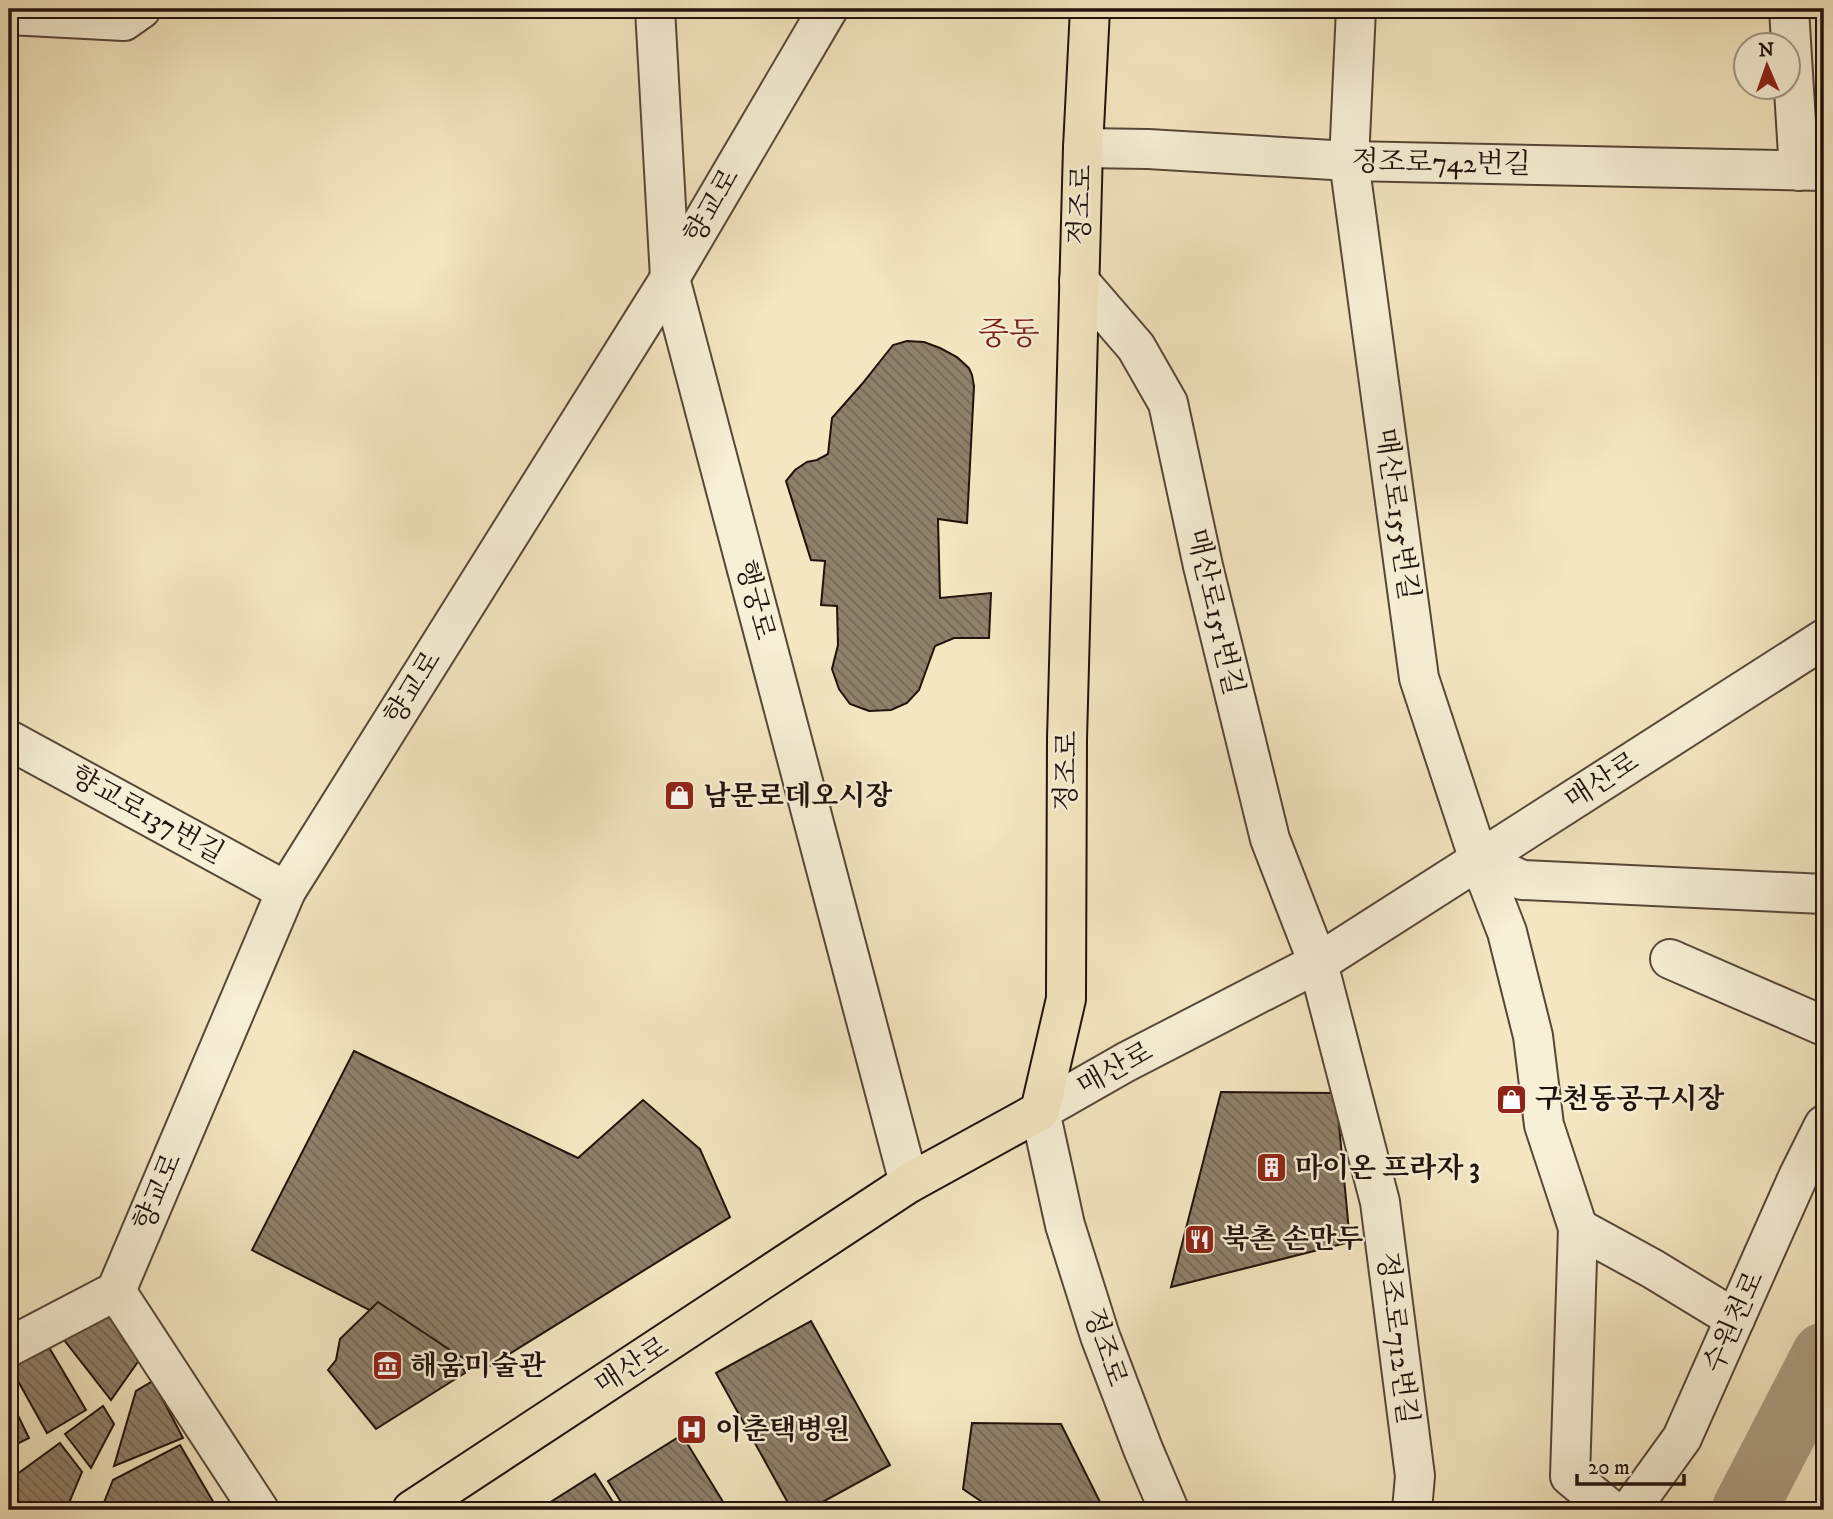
<svg xmlns="http://www.w3.org/2000/svg" width="1833" height="1519" font-family="'IM FELL DW Pica','Noto Serif KR',serif">
<defs>
<pattern id="building-back-hatch" width="6" height="6" patternUnits="userSpaceOnUse" patternTransform="scale(1.75)"><rect width="6" height="6" fill="#8f806a"/><path d="M-1 5l2 2M0 0l6 6M5-1l2 2" fill="none" stroke="#746756"/></pattern>
</defs>
<rect width="100%" height="100%" fill="#f3e6c0"/>
<filter id="stains"><feTurbulence type="fractalNoise" baseFrequency=".00286" numOctaves="4"/><feColorMatrix values="0 0 0 0 .2 0 0 0 0 .09 0 0 0 0 .02 0 0 0 .5 -.17"/></filter>
<radialGradient id="worn" r=".72"><stop offset=".6" stop-color="#630" stop-opacity="0"/><stop offset="1" stop-color="#630" stop-opacity=".3"/></radialGradient>
<g fill="none" stroke-linecap="round" stroke-linejoin="round">
<polyline stroke="#ac9e83" stroke-width="65" points="1744,1510 1824,1355"/>
</g>
<g fill="url(#building-back-hatch)" stroke="#22120c" stroke-width="2">
<polygon points="907,341 924,342 940,348 957,357 969,368 972,375 974,386 967,523 938,519 940,598 991,593 989,638 954,638 935,646 919,690 907,703 891,710 869,711 850,704 839,689 832,669 838,645 837,606 821,605 825,561 811,560 786,481 795,470 807,462 817,460 828,454 832,418 862,384 893,345"/>
<polygon points="354,1051 578,1158 643,1100 700,1149 730,1217 485,1369 252,1250"/>
<polygon points="1221,1092 1336,1093 1350,1242 1171,1287"/>
<polygon points="378,1302 456,1354 465,1373 376,1429 328,1370 336,1360 340,1339"/>
<polygon points="113,1306 142,1356 111,1400 61,1336"/>
<polygon points="811,1321 890,1465 808,1510 792,1510 716,1373"/>
<polygon points="47,1344 86,1410 47,1433 9,1365"/>
<polygon points="153,1381 183,1438 114,1466 136,1391"/>
<polygon points="9,1397 29,1438 9,1448"/>
<polygon points="103,1406 114,1424 91,1468 65,1434"/>
<polygon points="972,1423 1061,1424 1104,1510 994,1510 963,1489"/>
<polygon points="682,1435 728,1510 626,1510 608,1481"/>
<polygon points="60,1443 82,1472 66,1510 17,1510 9,1496 9,1480"/>
<polygon points="180,1445 218,1510 101,1510 113,1480"/>
<polygon points="595,1474 618,1510 538,1510"/>
</g>
<g fill="none" stroke-linecap="round" stroke-linejoin="round">
<defs>
<g id="minor">
<polyline points="655,9 670,278 909,1183"/>
<polyline points="1356,9 1349,161 1419,678 1479,860 1507,932 1533,1036 1544,1125 1578,1228 1570,1476 1611,1510"/>
<polyline points="1789,9 1799,171"/>
<polyline points="9,15 124,21 141,9"/>
<polyline points="1083,148 1148,149 1349,161 1824,171"/>
<polyline points="1079,281 1136,347 1168,403 1203,566 1270,839 1318,963 1380,1202 1415,1476 1412,1510"/>
<polyline points="9,740 286,891"/>
<polyline points="1479,860 1522,880 1824,894"/>
<polyline points="1670,959 1824,1026"/>
<polyline points="1578,1228 1653,1269 1735,1319"/>
<polyline points="116,1291 259,1510"/>
<polyline points="9,1347 116,1291 286,891 670,278 828,9"/>
<polyline points="1169,1510 1143,1449 1100,1336 1065,1225 1040,1111 1126,1062 1318,963 1824,639"/>
<polyline points="1630,1510 1682,1438 1798,1177 1824,1125"/>
</g>
<polyline id="major" points="412,1510 909,1183 1040,1111 1066,999 1067,739 1083,148 1090,9"/>
</defs>
<use href="#minor" stroke="#564739" stroke-width="42"/>
<use href="#major" stroke="#22120c" stroke-width="42"/>
<use href="#minor" stroke="#f7efd6" stroke-width="38"/>
<use href="#major" stroke="#f3e6c0" stroke-width="38"/>
</g>
<defs>
<symbol id="shop-square" viewBox="-11 -11 22 22"><rect x="-9" y="-9" width="18" height="18" rx="4" fill="#8f2418" stroke="#f7efd6"/><path d="M-5-2.5h2.3a2.7 3.5 0 0 1 5.4 0H5L5.5 6h-11ZM-1.5-2.5h3a1.5 2.3 0 0 0-3 0Z" fill="#fff"/></symbol>
<symbol id="building-square" viewBox="-11 -11 22 22"><rect x="-9" y="-9" width="18" height="18" rx="4" fill="#8f2418" stroke="#f7efd6"/><path d="M-4-6H4V6H1V3H-1V6H-4ZM-2.5-4.3h1.7v1.8h-1.7ZM.8-4.3h1.7v1.8H.8ZM-2.5-1h1.7V.8h-1.7ZM.8-1h1.7V.8H.8Z" fill="#fff"/></symbol>
<symbol id="restaurant-square" viewBox="-11 -11 22 22"><rect x="-9" y="-9" width="18" height="18" rx="4" fill="#8f2418" stroke="#f7efd6"/><path d="M-5-6h1v4h1v-4h1v4h1v-4h1v5L-1.5 .5V6h-2V.5L-5-1ZM5-6V6H3V1.5H1.5Q1.5-4 5-6Z" fill="#fff"/></symbol>
<symbol id="museum-square" viewBox="-11 -11 22 22"><rect x="-9" y="-9" width="18" height="18" rx="4" fill="#8f2418" stroke="#f7efd6"/><path d="M0-6L6-3V-2H-6V-3ZM-5-1h2V3h-2ZM-1-1h2V3h-2ZM3-1h2V3H3ZM-6 4H6V6H-6Z" fill="#fff"/></symbol>
<symbol id="hospital-square" viewBox="-11 -11 22 22"><rect x="-9" y="-9" width="18" height="18" rx="4" fill="#8f2418" stroke="#f7efd6"/><path d="M-5-5h3v3.5h4V-5h3V5h-3V1.5h-4V5h-3Z" fill="#fff"/></symbol>
</defs>
<g fill-rule="evenodd">
<use href="#shop-square" x="662" y="778" width="35" height="35"/>
<use href="#shop-square" x="1494" y="1082" width="35" height="35"/>
<use href="#building-square" x="1254" y="1150" width="35" height="35"/>
<use href="#restaurant-square" x="1182" y="1222" width="35" height="35"/>
<use href="#museum-square" x="370" y="1348" width="35" height="35"/>
<use href="#hospital-square" x="674" y="1412" width="35" height="35"/>
</g>
<g text-anchor="middle" dominant-baseline="central" stroke-width="5" stroke-linejoin="round" paint-order="stroke">
<g font-size="28" fill="#22120c" stroke="#f7efd6">
<text transform="translate(1441 163) rotate(1)">정조로742번길</text>
<text transform="translate(1081 205) rotate(-88)">정조로</text>
<text transform="translate(712 206) rotate(-60)">향교로</text>
<text transform="translate(1397 514) rotate(82)">매산로155번길</text>
<text transform="translate(755 600) rotate(75)">행궁로</text>
<text transform="translate(1215 612) rotate(77)">매산로151번길</text>
<text transform="translate(413 688) rotate(-58)">향교로</text>
<text transform="translate(1067 771) rotate(-89)">정조로</text>
<text transform="translate(1602 781) rotate(-33)">매산로</text>
<text transform="translate(147 815) rotate(29)">향교로137번길</text>
<text transform="translate(1115 1069) rotate(-29)">매산로</text>
<text transform="translate(158 1192) rotate(-67)">향교로</text>
<text transform="translate(1734 1322) rotate(-66)">수원천로</text>
<text transform="translate(1397 1338) rotate(83)">정조로712번길</text>
<text transform="translate(1105 1347) rotate(71)">정조로</text>
<text transform="translate(632 1366) rotate(-33)">매산로</text>
</g>
<g font-size="28" font-weight="bold" fill="#22120c" stroke="#f7efd6" text-anchor="start">
<text x="703" y="796">남문로데오시장</text>
<text x="1535" y="1099">구천동공구시장</text>
<text x="1295" y="1168">마이온 프라자 3</text>
<text x="1222" y="1239">북촌 손만두</text>
<text x="410" y="1366">해움미술관</text>
<text x="715" y="1430">이춘택병원</text>
</g>
<g font-size="32" fill="#7a1f14" stroke="#f7efd6">
<text x="1009" y="335">중동</text>
</g>
</g>
<rect width="1833" height="1519" fill="none" stroke="#f3e6c0" stroke-width="35"/>
<rect x="10" y="10" width="1812" height="1498" fill="none" stroke="#22120c" stroke-width="3.5"/>
<rect x="18" y="18" width="1798" height="1484" fill="none" stroke="#22120c" stroke-width="2"/>
<g transform="translate(1767 66) rotate(358)"><circle r="33" fill="#f7efd6" stroke="#a29785" stroke-width="2"/>
<path d="M0-5L12 26L0 18L-12 26Z" fill="#8f2418"/>
<text y="-10" font-size="19" font-weight="bold" text-anchor="middle" fill="#22120c">N</text>
</g>
<path d="M1577 1474v10h107v-10" fill="none" stroke="#22120c" stroke-width="3.5"/>
<text x="1588" y="1474" font-size="21" fill="#22120c" stroke="#f7efd6" stroke-width="5" paint-order="stroke">20 m</text>
<rect width="100%" height="100%" filter="url(#stains)"/>
<rect width="100%" height="100%" fill="url(#worn)"/>
</svg>
